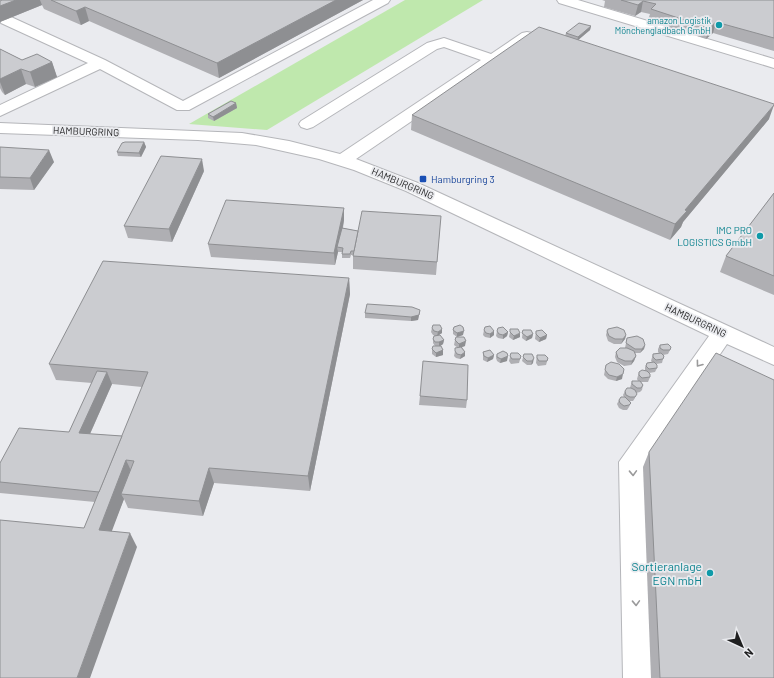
<svg xmlns="http://www.w3.org/2000/svg" width="774" height="678" font-family="Barlow,sans-serif">
<rect width="100%" height="100%" fill="#eaebef"/>
<polygon fill="#bfe8ad" points="405,0 483,0 267,130 189,124"/>
<g fill="none" stroke-linecap="round" stroke-linejoin="round">
<defs>
<g id="minor">
<polygon points="373,0 390,0 388,3 189,110 177,110 100,69 0,116 0,105 88,63 1,23 1,17 11,17 105,60 183,101"/>
<polygon points="557,0 578,0 774,59 774,68 559,3"/>
<polygon points="527,32 532,33 534,36 532,39 356,159 418,183 774,347 774,365 727,344 645,464 653,678 623,678 619,462 709,336 406,191 354,170 319,159 256,145 198,140 0,133 0,123 242,133 289,141 340,154 481,60 444,47 437,49 313,127 307,129 301,127 299,124 301,121 427,43 444,38 491,54 522,33"/>
</g>
</defs>
<use href="#minor" stroke="#b5b6ba" stroke-width="2"/>
<use href="#minor" fill="#fff" fill-rule="evenodd"/>
</g>
<g fill="#afafb3" fill-rule="evenodd">
<polygon points="2,0 363,0 219,78 89,21 81,25 44,9 42,5 0,22 0,1"/>
<polygon points="602,0 774,0 774,51 713,33 706,39 648,20 650,14 641,12 635,16 604,7 605,1"/>
<polygon points="591,26 590,30 578,40 769,119 683,222 681,227 670,240 411,130 412,115 565,36 566,33"/>
<polygon points="0,49 22,60 52,62 57,77 35,87 26,84 5,95 2,92 0,88"/>
<polygon points="236,103 237,108 214,121 208,118 208,114"/>
<polygon points="144,142 146,147 141,157 118,156 117,152"/>
<polygon points="0,147 54,162 34,190 0,189"/>
<polygon points="204,171 172,242 128,238 124,226"/>
<polygon points="774,193 774,295 720,272 726,256"/>
<polygon points="344,208 344,220 343,228 358,231 440,228 436,275 353,269 353,255 351,255 350,258 342,258 342,252 338,252 335,265 211,257 208,244"/>
<path d="M 349,278 L 350,294 L 310,491 L 214,483 L 203,516 L 128,508 L 124,499 L 111,531 L 137,547 L 84,528 L 95,502 L 0,493 L 0,463 L 69,432 L 92,383 L 56,380 L 49,364 ZM 112,384 L 142,387 L 122,436 L 90,434 Z"/>
<polygon points="420,310 418,320 411,321 365,318 365,313"/>
<polygon points="432,328 442,333 439,335 444,340 443,344 440,346 443,350 443,355 436,357 432,354 432,349 436,346 435,346 433,343 433,339 435,336 433,335 431,332"/>
<polygon points="453,330 463,335 457,337 465,346 462,347 465,352 465,356 460,359 456,358 454,356 455,351 458,348 454,345 455,340 457,337 453,334"/>
<polygon points="484,330 494,335 490,338 485,337 483,335"/>
<polygon points="523,330 533,334 532,338 526,341 522,338"/>
<polygon points="497,331 508,332 507,336 503,339 498,338 496,336"/>
<polygon points="536,331 547,335 546,339 539,342 535,339"/>
<polygon points="607,331 626,335 625,339 621,344 614,344 608,341 606,335"/>
<polygon points="510,332 520,337 513,340 509,337"/>
<polygon points="627,338 645,345 644,349 640,353 635,353 636,356 634,361 631,365 624,366 617,362 615,357 616,352 625,348"/>
<polygon points="660,345 670,350 668,354 663,355 663,359 662,363 656,364 657,368 655,372 649,373 650,377 648,382 641,382 643,385 642,390 640,392 636,393 635,398 633,401 630,401 631,403 629,407 627,410 623,410 619,408 617,404 619,400 624,397 623,395 625,391 630,388 632,381 638,381 637,379 639,372 645,371 645,367 647,363 652,362 651,361 653,354 659,353 658,352 658,349"/>
<polygon points="483,352 494,355 493,359 487,362 483,360"/>
<polygon points="511,353 521,356 519,363 511,364 509,361"/>
<polygon points="497,354 507,361 500,363 497,361 496,358"/>
<polygon points="524,354 532,354 533,363 531,365 527,365 522,361"/>
<polygon points="537,355 548,358 546,365 538,366 536,363"/>
<polygon points="606,365 622,379 616,381 608,379 604,375"/>
<polygon points="420,396 467,400 466,408 419,405"/>
<polygon points="649,452 774,678 651,678 643,467"/>
</g>
<g fill="#8e8f92">
<polygon points="16,0 40,0 42,5 0,22 0,6"/>
<polygon points="336,0 363,0 219,78 217,63"/>
<polygon points="643,1 641,12 635,16 638,5"/>
<polygon points="85,7 89,21 81,25 76,11"/>
<polygon points="716,22 713,33 706,39 709,28"/>
<polygon points="591,26 590,30 577,41 578,37"/>
<polygon points="52,62 57,77 35,87 30,72"/>
<polygon points="21,69 26,84 5,95 0,82 0,79"/>
<polygon points="236,103 237,108 214,121 213,117"/>
<polygon points="774,105 769,119 683,222 681,227 670,240 675,224 685,210"/>
<polygon points="144,142 146,147 141,157 139,153"/>
<polygon points="49,150 54,162 34,190 30,178"/>
<polygon points="202,159 204,171 172,242 169,229"/>
<polygon points="344,208 344,220 339,247 337,247 338,252 335,265 334,253"/>
<polygon points="349,278 350,294 310,491 308,476"/>
<polygon points="420,310 418,320 411,321 411,317"/>
<polygon points="442,329 442,333 437,336 438,332"/>
<polygon points="464,331 463,335 457,337 457,333"/>
<polygon points="494,331 494,335 490,338 490,334"/>
<polygon points="508,332 507,336 503,339 503,335"/>
<polygon points="520,333 520,337 513,340 514,336"/>
<polygon points="533,334 532,338 526,341 527,337"/>
<polygon points="547,335 546,339 539,342 540,338"/>
<polygon points="626,335 625,339 621,344 623,339"/>
<polygon points="444,340 443,344 439,347 439,342"/>
<polygon points="466,341 465,346 459,348 459,344"/>
<polygon points="645,345 644,349 640,353 642,349"/>
<polygon points="443,350 443,355 436,357 436,353"/>
<polygon points="465,352 465,356 460,359 461,355"/>
<polygon points="494,355 493,359 487,362 488,358"/>
<polygon points="508,356 507,361 500,363 501,359"/>
<polygon points="636,356 634,361 631,365 632,361"/>
<polygon points="534,358 533,363 531,365 532,361"/>
<polygon points="107,372 112,384 85,445 79,433"/>
<polygon points="623,374 622,379 616,381 617,377"/>
<polygon points="126,460 133,475 121,494 124,499 107,544 99,530"/>
<polygon points="209,468 214,483 203,516 199,501"/>
<polygon points="130,533 137,547 90,678 77,678"/>
</g>
<g fill="#cbccd0" stroke="#8e8f92">
<polygon points="2,0 16,0 0,6 0,1"/>
<polygon points="51,0 336,0 217,63 85,7 76,11"/>
<polygon points="621,0 774,0 774,38 716,22 709,28 651,9 656,4 643,1 638,5"/>
<polygon points="579,23 591,26 578,37 566,33"/>
<polygon points="539,27 774,104 774,105 685,210 687,211 675,224 412,115"/>
<polygon points="0,49 22,60 37,54 52,62 30,72 21,69 0,79"/>
<polygon points="231,101 236,103 213,117 208,114"/>
<polygon points="125,142 144,142 139,153 117,152 122,143"/>
<polygon points="0,147 49,150 30,178 0,177"/>
<polygon points="161,156 202,159 169,229 124,226"/>
<polygon points="774,193 774,276 726,256"/>
<polygon points="226,200 344,208 334,253 208,244"/>
<polygon points="362,211 441,216 437,262 353,256"/>
<polygon points="342,228 358,231 354,251 351,251 350,254 342,254 343,248 337,247"/>
<polygon points="103,261 349,278 308,476 209,468 199,501 121,494 134,461 126,460 99,530 130,533 77,678 0,678 0,520 84,528 148,372 49,364"/>
<polygon points="367,304 412,307 420,310 419,315 411,317 365,313"/>
<polygon points="433,325 440,325 442,329 438,332 434,331 432,328"/>
<polygon points="460,325 463,327 464,331 457,333 453,330 454,327"/>
<polygon points="490,326 494,331 490,334 486,333 484,330 485,327"/>
<polygon points="503,327 508,332 503,335 499,334 497,331 498,328"/>
<polygon points="617,327 624,330 626,335 623,339 615,339 609,336 607,331 608,329"/>
<polygon points="510,329 518,329 520,333 514,336 510,332"/>
<polygon points="523,330 531,330 533,334 527,337 522,333"/>
<polygon points="542,330 547,335 540,338 536,334 536,331"/>
<polygon points="440,335 444,340 439,342 435,342 433,339 434,336"/>
<polygon points="637,336 643,339 645,345 642,349 635,349 626,343 627,338"/>
<polygon points="456,337 464,337 466,341 459,344 455,340"/>
<polygon points="668,344 671,347 670,350 663,350 660,348 660,345"/>
<polygon points="433,346 441,346 443,350 436,353 432,349"/>
<polygon points="461,347 465,352 461,355 457,354 455,351 455,348"/>
<polygon points="620,348 627,348 634,351 636,356 632,361 625,361 618,358 616,352"/>
<polygon points="490,350 494,355 488,358 484,356 483,352"/>
<polygon points="503,351 507,353 508,356 501,359 497,357 497,354"/>
<polygon points="511,353 518,353 521,356 520,359 512,359 510,356"/>
<polygon points="661,353 664,356 663,359 656,360 653,357 653,354"/>
<polygon points="716,353 774,380 774,678 660,678 649,452"/>
<polygon points="524,354 532,354 534,358 532,361 527,361 523,357"/>
<polygon points="537,355 545,355 548,358 547,361 539,361 537,358"/>
<polygon points="423,361 468,365 467,400 420,396"/>
<polygon points="611,362 619,364 624,369 623,374 617,377 609,375 605,370 606,365"/>
<polygon points="654,362 657,365 657,368 649,369 646,366 647,363"/>
<polygon points="642,370 647,371 650,374 650,377 642,378 639,375 639,372"/>
<polygon points="97,371 107,372 79,433 122,436 99,492 0,482 0,463 19,428 69,432"/>
<polygon points="632,381 640,381 643,385 641,388 637,388 632,384"/>
<polygon points="627,388 631,388 635,390 637,394 635,397 630,397 626,395 625,391"/>
<polygon points="621,397 625,397 631,403 629,405 624,406 620,403 619,400"/>
</g>
<defs><path id="oneway-chevron" d="M-2-3.5L2.5 0L-2 3.5" fill="none" stroke-width="1.6" stroke-linecap="round" stroke-linejoin="round"/></defs>
<g stroke="#9a9a9b">
<use href="#oneway-chevron" transform="translate(699 364) rotate(127)"/>
<use href="#oneway-chevron" transform="translate(633 473) rotate(88)"/>
<use href="#oneway-chevron" transform="translate(636 603) rotate(88)"/>
</g>
<g fill="#0f9aa8" stroke="#eaebef" stroke-width="1.5">
<circle cx="719" cy="25" r="4"/>
<circle cx="760" cy="236" r="4"/>
<circle cx="710" cy="573" r="4"/>
</g>
<rect fill="#1a4fb4" stroke="#eaebef" stroke-width="1.5" x="419" y="175" width="8" height="8" rx="2"/>
<g text-anchor="middle" dominant-baseline="central" stroke-width="3.5" stroke-linejoin="round" paint-order="stroke">
<g font-size="9" fill="#0d838f" stroke="#eaebef" text-anchor="end">
<text x="711" y="20">amazon Logistik<tspan x="711" dy="10">Mönchengladbach GmbH</tspan></text>
</g>
<g font-size="10" fill="#1f1f20" stroke="#eaebef">
<text transform="translate(86 131) rotate(2)">HAMBURGRING</text>
<text transform="translate(403 183) rotate(23)">HAMBURGRING</text>
<text transform="translate(696 320) rotate(25)">HAMBURGRING</text>
</g>
<g font-size="10" fill="#164399" stroke="#eaebef" text-anchor="start">
<text x="431" y="179">Hamburgring 3</text>
</g>
<g font-size="10" fill="#0d838f" stroke="#eaebef" text-anchor="end">
<text x="752" y="230">IMC PRO<tspan x="752" dy="12">LOGISTICS GmbH</tspan></text>
</g>
<g font-size="12" fill="#0d838f" stroke="#eaebef" text-anchor="end">
<text x="702" y="566">Sortieranlage<tspan x="702" dy="14">EGN mbH</tspan></text>
</g>
</g>
<g transform="translate(742 646) rotate(136)" stroke="#eaebef" stroke-width="3" paint-order="stroke">
<path d="M0-3L7 15L0 10L-7 15Z" fill="#1f1f20"/>
<text y="-6" font-size="11" font-weight="bold" text-anchor="middle" fill="#1f1f20">N</text>
</g>
</svg>
